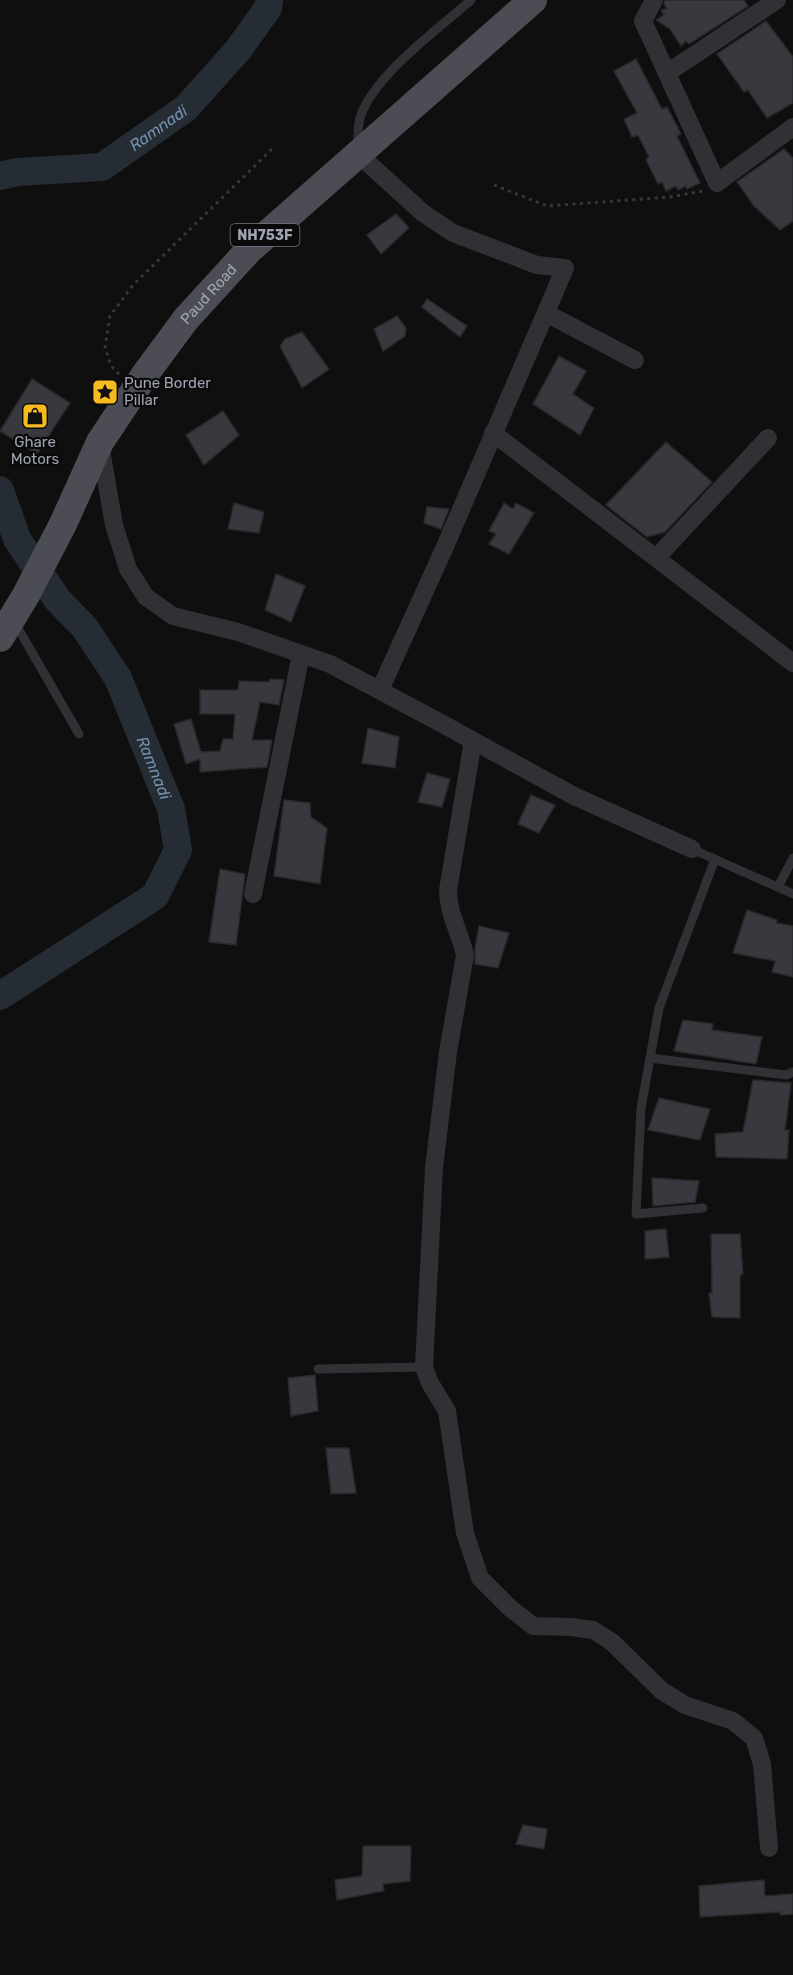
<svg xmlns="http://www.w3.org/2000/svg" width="793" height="1975" font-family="Rubik,sans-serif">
<rect width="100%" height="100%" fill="#0f0f10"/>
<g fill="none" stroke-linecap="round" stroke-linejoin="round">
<g stroke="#252c34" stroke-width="28">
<path id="s1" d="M 0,176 L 17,172 L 102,167 L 186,108 L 238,50 L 268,8 L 269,0"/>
<path id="s2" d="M 0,490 L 17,539 L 57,599 L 85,628 L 118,678 L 171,809 L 178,850 L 155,896 L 0,996"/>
</g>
</g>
<g fill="#38393e" stroke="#29292c" stroke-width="1.5">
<polygon points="665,0 744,0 748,6 689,44 686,41 681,46 670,29 656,20 664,15 661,10 667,9 664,4"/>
<polygon points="766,21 793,57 793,103 767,118 748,90 744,92 717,54"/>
<polygon points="636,59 662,109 667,107 681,134 677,136 700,183 687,189 686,186 678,190 676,186 666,191 662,182 658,184 646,160 649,157 638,135 632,137 624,119 637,113 614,71"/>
<polygon points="784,149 793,158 793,221 780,230 754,206 737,182"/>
<polygon points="396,214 409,228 381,254 367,235"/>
<polygon points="427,299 467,326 460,337 422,307"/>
<polygon points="397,316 406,328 405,336 383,351 374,329"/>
<polygon points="302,332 329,369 302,388 280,346 285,339"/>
<polygon points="559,356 586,371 573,394 594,408 580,435 533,404"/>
<polygon points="32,379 70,403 37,454 0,431"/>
<polygon points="223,411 239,435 204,465 186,435"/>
<polygon points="666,442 712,482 665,532 647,537 606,505"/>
<polygon points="234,503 264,512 259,533 228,529"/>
<polygon points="504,503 513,509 516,503 534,513 509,554 489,544 496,534 489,531"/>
<polygon points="427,507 449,509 441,529 424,523"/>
<polygon points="276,574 305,586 291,622 265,610"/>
<polygon points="270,679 284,680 279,705 260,702 252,740 272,740 267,767 200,772 200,759 186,764 174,724 191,719 201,752 220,751 223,739 233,739 235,714 200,714 200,690 238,690 239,681 269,682"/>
<polygon points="368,728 399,737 395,768 362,763"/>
<polygon points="427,773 450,779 442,807 418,802"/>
<polygon points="531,795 555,805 539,833 518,824"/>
<polygon points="284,800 310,803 311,817 327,828 320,884 274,876"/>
<polygon points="220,869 245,874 236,945 209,942"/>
<polygon points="747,910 777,920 776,923 793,926 793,977 772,972 775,961 733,953"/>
<polygon points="479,926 509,933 498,968 475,964 475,948"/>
<polygon points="683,1020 713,1024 712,1030 762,1037 756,1064 674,1051"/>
<polygon points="753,1080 791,1083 785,1130 789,1130 787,1159 716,1157 715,1134 743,1132"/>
<polygon points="659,1098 710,1109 700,1140 648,1130"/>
<polygon points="652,1178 699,1181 695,1202 653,1206"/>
<polygon points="666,1229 669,1257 645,1259 645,1231"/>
<polygon points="711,1234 740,1234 743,1274 740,1275 740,1318 712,1317 709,1293 712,1293"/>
<polygon points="315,1375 318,1411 291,1416 288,1378"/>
<polygon points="326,1448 349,1448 356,1493 331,1494"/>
<polygon points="523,1825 547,1829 544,1849 516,1844"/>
<polygon points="363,1846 411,1846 410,1881 383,1884 384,1891 337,1900 335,1880 362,1876"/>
<polygon points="764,1880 765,1896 793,1894 793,1914 780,1915 780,1912 700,1917 699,1886"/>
</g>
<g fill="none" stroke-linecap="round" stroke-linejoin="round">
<g stroke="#36373c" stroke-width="3" stroke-dasharray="3 4.5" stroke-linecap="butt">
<polyline points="494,185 547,206 670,197 703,191"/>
<polyline points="119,374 111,366 105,347 110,316 133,285 274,147"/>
</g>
<g stroke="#303035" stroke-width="9">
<path d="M 358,147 C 358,137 357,125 361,115 C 376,74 438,29 471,0"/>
<polyline points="15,623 79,734"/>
<polyline points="692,849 793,894"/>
<polyline points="778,887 793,858"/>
<polyline points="650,1058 786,1075 793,1072"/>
<polyline points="703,1208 636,1214 641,1108 659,1008 715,859"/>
<polyline points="318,1369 424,1367"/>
</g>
<g stroke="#303035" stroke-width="18">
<polyline points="654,0 643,21 717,183 793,127"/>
<polyline points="667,73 777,0"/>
<polyline points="358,154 423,213 453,233 537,265 565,268 444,549 380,690"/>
<polyline points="546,313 635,360"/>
<polyline points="493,433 793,663"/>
<polyline points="100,444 114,525 128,569 146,597 173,616 238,632 330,664 439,722 574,796 692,849"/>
<polyline points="657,557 768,438"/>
<path d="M 473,741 L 448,890 C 448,914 460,932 465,955 L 448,1052 L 434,1168 L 424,1367 L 430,1383 L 447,1411 L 465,1533 L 480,1578 L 510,1608 L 533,1626 L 571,1627 L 593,1630 L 612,1642 L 662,1691 L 685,1705 L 733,1721 L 754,1738 L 762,1764 L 769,1848"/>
<polyline points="253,894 301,654"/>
</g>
<path stroke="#4c4d54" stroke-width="28" id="s3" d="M 0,638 L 26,595 L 63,524 L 100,442 L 146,373 L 186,319 L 249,250 L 533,0"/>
</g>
<defs>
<symbol id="sight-square" viewBox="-11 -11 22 22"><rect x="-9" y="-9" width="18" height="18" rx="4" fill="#f7bb20" stroke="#0a0a0b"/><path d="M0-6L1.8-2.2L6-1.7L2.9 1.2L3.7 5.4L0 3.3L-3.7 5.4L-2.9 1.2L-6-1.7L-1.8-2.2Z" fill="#111"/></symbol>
<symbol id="shop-square" viewBox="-11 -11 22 22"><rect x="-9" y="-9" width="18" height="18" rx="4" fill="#f7bb20" stroke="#0a0a0b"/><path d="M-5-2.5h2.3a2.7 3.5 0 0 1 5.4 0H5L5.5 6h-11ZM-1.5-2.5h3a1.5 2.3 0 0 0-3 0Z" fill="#111"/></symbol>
</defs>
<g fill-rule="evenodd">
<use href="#sight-square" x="90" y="377" width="30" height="30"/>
<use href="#shop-square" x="20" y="401" width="30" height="30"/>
</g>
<g text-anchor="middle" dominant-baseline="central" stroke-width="4.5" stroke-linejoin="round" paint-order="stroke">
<rect fill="#0a0a0b" stroke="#727680" stroke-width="1.5" x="230.5" y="224" width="69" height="22" rx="4.5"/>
<g font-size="14" font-weight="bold" fill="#9fa4b2">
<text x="265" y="235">NH753F</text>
</g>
<g font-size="15" fill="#9fa4b2" stroke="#0a0a0b">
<text stroke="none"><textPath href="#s3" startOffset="404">Paud Road</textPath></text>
</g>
<g font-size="15" fill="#9fa4b2" stroke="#0a0a0b" text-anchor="start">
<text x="124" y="383">Pune Border<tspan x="124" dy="17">Pillar</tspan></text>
<text x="35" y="442" text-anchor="middle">Ghare<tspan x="35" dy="17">Motors</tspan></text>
</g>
<g font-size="16" font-style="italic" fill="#7490af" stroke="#0a0a0b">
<text stroke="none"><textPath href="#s1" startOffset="171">Ramnadi</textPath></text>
<text stroke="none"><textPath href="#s2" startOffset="321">Ramnadi</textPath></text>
</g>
</g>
</svg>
